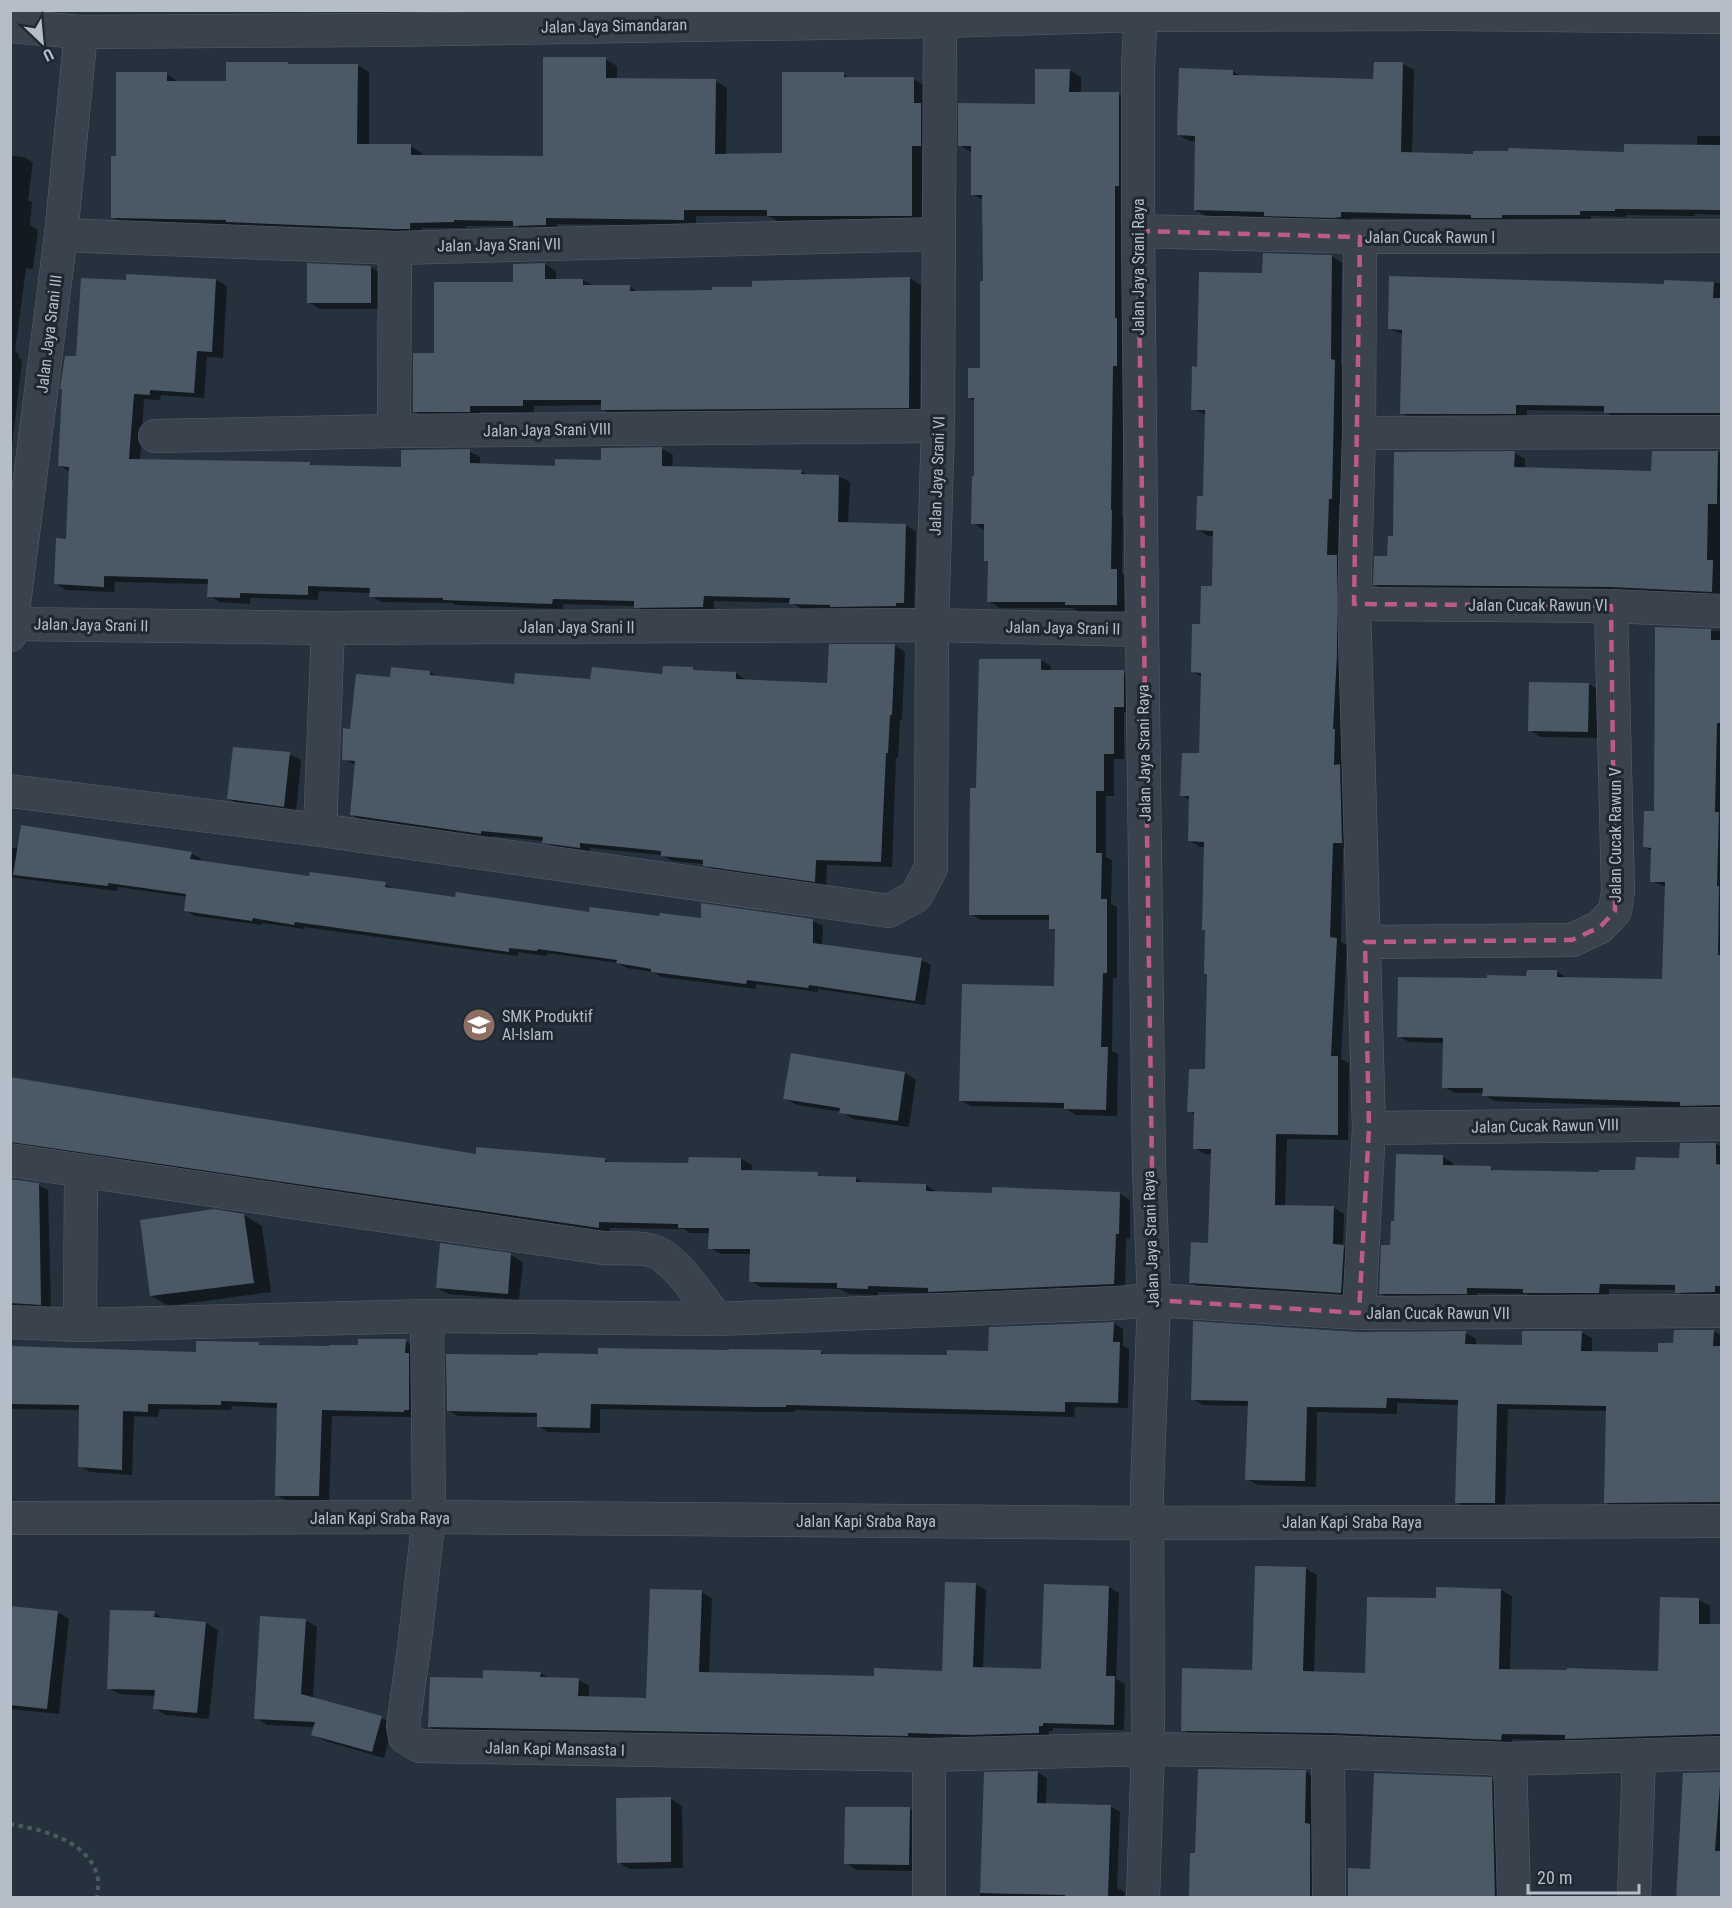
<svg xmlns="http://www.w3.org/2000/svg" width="1732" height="1908" font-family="'Roboto Condensed',sans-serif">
<rect width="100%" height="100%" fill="#25313d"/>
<g fill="#0007">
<polygon points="605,59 617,66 617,80 715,81 727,88 726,155 783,155 843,74 852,79 913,79 925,86 923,222 780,222 768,216 696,216 696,226 557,224 557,231 526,232 517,226 466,226 466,228 422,228 421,235 124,224 112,217 117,158 167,74 178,82 228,82 288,63 292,66 357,65 369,72 369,146 410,146 422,153 422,157 544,157"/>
<polygon points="1403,64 1414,70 1412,154 1626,153 1697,146 1697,136 1722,136 1722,215 1695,214 1695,216 1626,215 1626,217 1591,216 1591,221 1351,218 1351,222 1276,221 1270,217 1206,216 1195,210 1197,141 1190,141 1179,135 1232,71 1243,77 1375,80"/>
<polygon points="1069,70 1081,77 1081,94 1119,94 1130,100 1122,517 1123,518 1122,573 1128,577 1128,611 1078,611 1073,608 1000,608 988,601 989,562 985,560 984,530 973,523 976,478 976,401 969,398 981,369 984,283 984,200 972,194 971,152 960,145 1036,105"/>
<polygon points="10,155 23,157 33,162 28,200 32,202 30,225 38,230 33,269 26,268 15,351 19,354 19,358 22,360 12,447"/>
<polygon points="1332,256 1342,263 1341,365 1345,367 1342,504 1339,504 1338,558 1347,563 1352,848 1343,848 1341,942 1347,945 1341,1059 1349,1063 1348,1140 1287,1139 1285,1207 1334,1208 1344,1214 1343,1246 1354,1252 1352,1298 1202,1289 1191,1283 1209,1244 1212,1154 1205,1154 1195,1148 1196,1115 1189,1111 1206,1071 1209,975 1207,931 1203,929 1205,847 1200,847 1189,840 1190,800 1182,795 1201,755 1202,677 1192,671 1202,626 1213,588 1215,536 1208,536 1197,529 1204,498 1206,415 1193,409 1199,368 1264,274"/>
<polygon points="545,264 556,271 556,280 583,280 594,286 630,287 639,292 754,289 909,278 921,285 920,413 614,416 602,409 602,405 534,406 534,412 481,412 481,417 426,418 414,411 436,354 514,284"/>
<polygon points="371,267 382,274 382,309 320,309 308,302"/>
<polygon points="216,280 227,286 223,358 207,357 204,398 161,395 160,400 144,399 140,461 310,464 316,467 403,469 469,451 480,457 480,465 556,468 602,462 662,449 673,455 672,468 801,471 808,475 839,476 850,482 848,524 906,525 916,532 914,609 907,608 907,612 802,609 792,603 714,601 714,613 647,613 635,606 563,604 563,609 456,605 452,603 382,602 371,596 371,593 319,591 318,600 250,598 250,604 220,602 209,596 209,584 115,582 114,592 66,590 55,583 68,541 70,472 59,465 77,358 127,282"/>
<polygon points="1666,282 1722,283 1722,419 1616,418 1605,411 1527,410 1527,419 1413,420 1402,413 1404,335 1390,329 1666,285"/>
<polygon points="1653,452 1722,452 1722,597 1386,591 1375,585 1389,558 1394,538 1514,453 1525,459 1525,469 1653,472"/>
<polygon points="1656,628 1721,631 1722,1111 1693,1111 1687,1108 1495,1101 1484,1095 1484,1093 1455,1093 1444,1087 1445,1043 1409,1042 1398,1036 1488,980 1528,978 1557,972 1568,978 1663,981 1666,887 1652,881 1652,851 1644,847 1655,812"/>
<polygon points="894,645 905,652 902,720 900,720 898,758 896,758 892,867 827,865 826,887 715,871 704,864 673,861 662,855 590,848 590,853 554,848 544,841 492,836 492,839 362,821 351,814 356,765 343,759 352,730 392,679 430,672 440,678 515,685 664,676 692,669 698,672 736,673 747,681 829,685"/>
<polygon points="1041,660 1051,666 1051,671 1123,672 1134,678 1134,712 1124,712 1124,759 1114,759 1114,796 1106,796 1106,857 1112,860 1111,904 1117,907 1117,978 1113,978 1112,1051 1118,1054 1117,1116 1076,1115 1065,1108 971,1106 960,1100 1055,987 1056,931 1051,928 1051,920 981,920 970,914 977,789"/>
<polygon points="1589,684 1600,691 1599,738 1541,737 1529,730"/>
<polygon points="289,754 301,760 296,812 240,805 229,799"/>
<polygon points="10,848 191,853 201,859 200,862 310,878 385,884 396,890 590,914 702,920 813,921 823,926 822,945 921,960 931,965 925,1005 818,989 818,992 756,984 756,989 662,977 653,972 627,968 618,963 547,953 547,956 518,952 518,956 304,927 304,929 262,923 262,925 195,916 185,910 187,897 118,887 117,891 10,877"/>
<polygon points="905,1073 916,1080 909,1127 853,1119 842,1112 797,1105 785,1098"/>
<polygon points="10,1078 477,1156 605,1160 611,1163 690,1164 741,1159 752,1165 751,1172 817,1174 824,1178 855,1178 866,1184 926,1185 937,1192 993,1194 1120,1194 1130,1200 1130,1239 1126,1239 1125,1290 941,1297 934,1293 878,1292 878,1295 849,1294 840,1289 761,1287 750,1281 751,1254 721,1254 710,1248 710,1233 690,1233 684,1229 610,1228 609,1234 10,1149"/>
<polygon points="1716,1144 1722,1147 1722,1297 1686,1298 1676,1290 1609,1289 1609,1298 1535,1298 1527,1294 1477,1293 1477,1299 1390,1299 1380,1293 1396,1223 1443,1157 1453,1163 1453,1167 1490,1168 1498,1172 1600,1174 1637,1172 1681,1159 1681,1145"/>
<polygon points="10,1183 38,1185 48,1190 51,1309 10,1312"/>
<polygon points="244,1215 262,1226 271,1292 169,1306 151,1296"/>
<polygon points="511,1255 523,1262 519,1300 449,1294 437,1288"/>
<polygon points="1113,1323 1123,1329 1123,1346 1129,1349 1128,1408 1075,1407 1074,1417 795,1410 795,1412 765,1412 600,1409 600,1433 548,1432 538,1426 538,1417 458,1416 448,1410 599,1355 821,1352 828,1356 948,1357 989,1352"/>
<polygon points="1713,1331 1722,1336 1722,1508 1616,1508 1605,1502 1607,1411 1508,1409 1505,1508 1467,1509 1457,1502 1460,1405 1397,1403 1397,1414 1317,1412 1316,1487 1258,1485 1247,1479 1249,1406 1203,1405 1192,1399 1358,1333 1465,1333 1476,1339 1476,1346 1523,1347 1581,1332 1592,1338 1592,1352 1660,1354 1675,1345"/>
<polygon points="405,1341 416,1347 414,1417 332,1416 329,1502 287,1501 276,1495 278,1408 232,1406 231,1410 159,1409 158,1417 134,1416 132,1475 90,1472 79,1466 80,1410 10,1409 10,1348 197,1353 258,1343 264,1347 359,1347"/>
<polygon points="1306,1569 1317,1575 1314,1673 1367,1674 1437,1600 1501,1590 1512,1596 1510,1670 1660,1672 1662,1599 1699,1600 1710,1606 1710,1625 1722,1626 1722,1740 1577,1744 1571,1741 1512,1739 1512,1745 1194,1736 1183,1730 1254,1671"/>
<polygon points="975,1584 986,1590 983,1669 1042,1671 1109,1587 1119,1593 1116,1679 1125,1684 1124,1730 1053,1728 1053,1731 1049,1731 1049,1738 981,1740 440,1733 430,1727 484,1680 540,1673 550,1679 579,1680 589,1686 589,1698 648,1699 701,1592 712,1598 709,1673 875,1677 943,1672"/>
<polygon points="10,1608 58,1612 69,1619 59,1714 10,1709"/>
<polygon points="154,1613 165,1619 206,1623 218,1630 209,1719 166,1715 154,1708 156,1696 120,1694 108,1688"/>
<polygon points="305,1620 317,1627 313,1698 382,1718 393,1724 384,1758 325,1741 313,1734 315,1727 267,1725 256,1718"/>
<polygon points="1037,1772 1047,1778 1046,1805 1110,1806 1120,1812 1117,1888 1125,1892 1124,1898 980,1898 982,1834"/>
<polygon points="1306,1772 1316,1778 1320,1898 1194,1898 1190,1895 1197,1855"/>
<polygon points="1722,1773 1722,1898 1684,1774"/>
<polygon points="1491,1779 1502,1785 1505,1898 1349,1898 1372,1871"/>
<polygon points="671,1799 682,1806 683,1868 630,1869 618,1862"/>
<polygon points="910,1809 922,1816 921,1871 857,1870 846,1863"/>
</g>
<g fill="#4b5866">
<polygon points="543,57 606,57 606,78 716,79 715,154 782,153 782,72 844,72 844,77 914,77 914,103 921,103 921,146 912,146 912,216 767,216 767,210 684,210 684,220 546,218 546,225 513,226 513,221 454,220 454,222 410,223 410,229 395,229 226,222 226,220 111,218 111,156 116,156 116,72 167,72 167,81 226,81 226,62 288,62 288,64 358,64 357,144 411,144 411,155 543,156"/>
<polygon points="1374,62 1403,62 1401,152 1473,154 1473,151 1508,151 1509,148 1624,152 1624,144 1722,145 1722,210 1615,209 1615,211 1580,211 1580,215 1502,215 1502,218 1471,218 1471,215 1341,212 1341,217 1333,218 1264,216 1264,212 1194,210 1195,136 1177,135 1179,68 1233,70 1233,75 1373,79"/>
<polygon points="1035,69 1070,69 1069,92 1119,92 1119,186 1115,186 1115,318 1117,318 1117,366 1113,366 1111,510 1112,510 1111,569 1117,569 1117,605 1065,605 1065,602 987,602 988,561 984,561 984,524 971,524 972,476 974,476 974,398 968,398 968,368 980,368 980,281 983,281 982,195 971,195 971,146 958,146 958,103 1035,104"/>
<polygon points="1263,253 1332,255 1331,359 1335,360 1332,499 1329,499 1327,555 1337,555 1337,655 1333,729 1335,729 1334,765 1340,764 1342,843 1333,843 1330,937 1337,938 1331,1056 1338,1056 1338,1135 1276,1134 1275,1205 1334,1206 1333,1244 1344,1245 1341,1293 1189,1283 1191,1242 1208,1243 1211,1149 1193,1149 1194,1112 1187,1112 1189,1069 1205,1069 1207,974 1204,974 1205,930 1202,930 1204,842 1188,841 1189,796 1180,796 1182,753 1199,753 1201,673 1191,672 1192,624 1200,624 1201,586 1212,586 1213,531 1196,530 1197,496 1203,496 1205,410 1191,410 1192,366 1197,367 1199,272 1262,273"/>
<polygon points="307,263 371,266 371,303 307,303"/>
<polygon points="545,263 545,279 583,279 583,285 630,285 630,291 712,290 712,287 752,287 752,281 910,277 909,408 601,410 601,400 523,400 523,406 470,406 470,412 413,412 413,353 434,353 434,282 513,282 513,264"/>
<polygon points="126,274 216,279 212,352 197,351 194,393 150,390 150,395 134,394 129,459 310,462 310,465 401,467 401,450 470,449 470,463 555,466 555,459 601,460 601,448 662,447 662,466 802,470 801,474 839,475 838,522 906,524 904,603 896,603 896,606 830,607 830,605 789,604 790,598 704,596 703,607 634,608 634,601 553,599 552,604 443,600 443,598 369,597 370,588 308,586 308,595 240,593 240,598 207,597 208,579 104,576 104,587 54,584 56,538 66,539 69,467 58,466 62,389 60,389 65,356 76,356 81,278 126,280"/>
<polygon points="1389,276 1664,284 1664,280 1714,282 1713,298 1722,298 1722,413 1604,413 1604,406 1516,405 1516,414 1400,414 1402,330 1388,329"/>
<polygon points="1515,451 1514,467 1651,471 1652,451 1718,451 1717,504 1708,504 1707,560 1713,560 1712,592 1611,587 1373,585 1374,556 1387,556 1388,536 1393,536 1394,452"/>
<polygon points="1655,627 1711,629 1711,640 1722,640 1721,723 1717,723 1715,812 1719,812 1717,886 1719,886 1718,955 1722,955 1722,1105 1680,1106 1680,1102 1482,1096 1483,1088 1442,1088 1443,1038 1397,1037 1398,977 1487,978 1487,975 1526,976 1527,970 1557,970 1557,977 1662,979 1665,882 1650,882 1651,848 1643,847 1644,811 1654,811"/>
<polygon points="829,644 895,644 892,715 890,715 888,753 886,753 881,862 816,860 815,882 703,866 703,860 661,856 661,851 580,843 580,848 542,843 543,837 481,831 481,834 350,815 355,761 342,760 343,728 350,729 356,674 390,677 391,667 430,671 430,675 514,684 515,673 590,679 592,667 662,674 663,666 693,667 693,670 736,672 736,679 827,683"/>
<polygon points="979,659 1041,659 1041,670 1124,670 1124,707 1114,707 1114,754 1104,754 1104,791 1096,791 1096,853 1102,853 1101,899 1107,899 1107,973 1103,973 1101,1047 1108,1047 1106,1110 1064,1109 1064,1103 959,1101 962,984 1054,986 1055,929 1049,929 1049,915 969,915 970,788 976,788"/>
<polygon points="1529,682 1589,683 1588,732 1528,731"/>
<polygon points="233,747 290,752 284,807 227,799"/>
<polygon points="21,825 192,852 190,859 309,876 310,872 386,882 385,887 455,897 456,892 589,912 590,907 659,916 660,913 701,918 701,903 813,919 813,943 922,958 915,1001 809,985 808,988 747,980 746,984 651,972 651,969 616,963 617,960 538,949 537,951 509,948 509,952 295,922 294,925 253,918 252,921 184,911 186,894 108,883 108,886 13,875"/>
<polygon points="791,1053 905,1072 898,1121 839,1113 840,1108 783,1099"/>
<polygon points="10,1077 476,1154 476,1147 605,1158 605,1162 688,1163 689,1157 741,1158 741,1170 818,1172 818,1176 856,1177 856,1182 926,1184 926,1191 992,1193 992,1187 1120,1192 1119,1234 1116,1234 1114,1284 928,1292 928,1288 868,1286 868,1289 837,1288 837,1283 749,1282 750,1249 708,1249 709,1228 678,1228 678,1224 599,1222 599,1228 10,1142"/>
<polygon points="1680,1143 1716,1143 1716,1164 1722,1165 1722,1286 1715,1286 1715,1292 1675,1293 1675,1285 1600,1284 1599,1293 1523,1293 1523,1289 1467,1288 1467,1294 1379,1294 1381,1245 1390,1245 1391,1221 1394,1221 1396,1154 1443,1155 1443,1165 1491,1166 1491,1170 1599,1172 1599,1170 1635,1170 1636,1157 1679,1158"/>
<polygon points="10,1179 39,1183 41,1305 10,1303"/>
<polygon points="214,1209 244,1214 254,1283 150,1296 140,1220"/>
<polygon points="440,1243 511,1253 508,1294 436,1288"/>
<polygon points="1193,1321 1358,1332 1466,1331 1465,1344 1522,1345 1522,1331 1582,1331 1581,1351 1658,1352 1658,1343 1673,1343 1674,1330 1714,1330 1713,1346 1722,1346 1722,1502 1604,1503 1606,1406 1497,1404 1495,1503 1455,1503 1458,1400 1387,1398 1386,1408 1307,1407 1305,1481 1245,1480 1248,1401 1191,1400"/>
<polygon points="1114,1322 1113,1342 1120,1342 1118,1403 1065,1402 1065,1412 786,1405 786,1407 754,1407 591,1404 590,1428 537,1427 537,1413 447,1411 446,1354 538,1355 538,1353 598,1354 598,1348 729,1350 729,1349 821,1350 821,1354 947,1355 947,1350 988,1351 989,1327"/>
<polygon points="358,1339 406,1339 405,1353 409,1353 409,1410 404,1410 404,1412 322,1410 319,1496 275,1496 277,1403 221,1401 221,1405 148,1404 148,1412 123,1411 122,1470 78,1467 79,1405 10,1404 10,1346 196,1352 196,1341 259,1342 259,1345 329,1346 329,1345 358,1345"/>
<polygon points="1255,1566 1306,1567 1303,1671 1365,1673 1367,1597 1436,1598 1436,1587 1501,1589 1499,1669 1567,1670 1567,1668 1658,1671 1660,1597 1699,1598 1699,1624 1722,1624 1722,1734 1565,1739 1565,1735 1502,1734 1501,1740 1328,1733 1181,1731 1182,1668 1252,1670"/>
<polygon points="945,1582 976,1583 973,1667 1041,1669 1044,1584 1109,1586 1106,1676 1115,1676 1114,1725 1043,1723 1043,1726 1039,1726 1039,1733 969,1735 908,1733 908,1736 428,1727 430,1677 483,1678 483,1670 541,1672 540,1677 579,1678 578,1696 646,1698 650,1589 702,1590 699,1672 874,1676 874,1668 942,1671"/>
<polygon points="10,1606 58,1611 47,1709 10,1705"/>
<polygon points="110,1610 155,1611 154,1617 206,1622 197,1713 153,1709 155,1690 107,1689"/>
<polygon points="260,1616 306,1619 301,1694 382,1716 372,1752 311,1735 315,1722 254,1719"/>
<polygon points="1198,1769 1306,1770 1305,1823 1310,1824 1310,1898 1189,1896 1190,1853 1195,1853"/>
<polygon points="1038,1771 1037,1803 1111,1805 1108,1898 1065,1898 1065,1895 980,1893 984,1772"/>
<polygon points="1721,1772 1715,1851 1722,1851 1722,1898 1676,1898 1683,1773"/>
<polygon points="1374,1773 1492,1777 1495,1898 1348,1898 1348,1868 1370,1869"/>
<polygon points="671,1797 671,1862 617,1863 616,1798"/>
<polygon points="845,1807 910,1807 909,1865 844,1864"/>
</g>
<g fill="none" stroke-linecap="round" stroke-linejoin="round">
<defs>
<g id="minor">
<polyline points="1141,10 1138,67 1138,231 1142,630 1149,1166 1154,1300 1147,1490 1148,1749 1143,1898"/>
<polyline points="10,26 81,32 383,30 940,21 1140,15 1446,14 1722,17"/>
<polyline points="1138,231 1360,237 1722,236"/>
<polyline points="61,235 395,248 938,234"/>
<polyline points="394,431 395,248"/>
<polyline points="1359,433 1722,432"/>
<polyline points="155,436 394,431 938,426"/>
<polyline points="1354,604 1611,606 1722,611"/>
<polyline points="12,624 328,628 932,625 1142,630"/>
<polyline points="10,635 61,235 81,32"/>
<polyline points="10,791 320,830 889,911 916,896 931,868 932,625 938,426 940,21"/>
<polyline points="320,830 328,628"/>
<polyline points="1365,942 1572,940 1600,927 1615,911 1618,891 1611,606"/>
<polyline points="1369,1128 1722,1124"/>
<path d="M 10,1160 L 603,1248 C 618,1249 635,1247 649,1250 C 675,1255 701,1300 717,1319"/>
<polyline points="1359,1313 1369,1128 1354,604 1359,433 1360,237"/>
<polyline points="427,1316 429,1517 414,1648 403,1726 405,1737 419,1746 929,1755 1148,1749 1328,1752 1510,1759 1722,1753"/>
<polyline points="10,1322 80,1325 427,1316 717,1319 1117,1303 1154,1300 1359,1313 1722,1311"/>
<polyline points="80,1325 81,1172"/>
<polyline points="10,1518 429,1517 1147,1523 1722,1521"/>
<polyline points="1328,1752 1329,1898"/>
<polyline points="929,1755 929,1898"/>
<polyline points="1510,1759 1514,1898"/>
<polyline points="1634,1898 1639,1756"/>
</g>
</defs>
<use href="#minor" stroke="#57606b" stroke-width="34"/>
<path stroke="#475c5d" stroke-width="4" stroke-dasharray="4.5 4.5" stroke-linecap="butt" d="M 10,1824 C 42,1830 85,1839 97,1874 C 99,1880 98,1891 97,1898"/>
<use href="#minor" stroke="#39424d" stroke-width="33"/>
</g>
<path fill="none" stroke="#bd5a87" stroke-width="4.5" stroke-dasharray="12 8" stroke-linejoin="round" d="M 1138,231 L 1360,237 L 1354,604 L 1611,606 L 1615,911 L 1600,927 L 1572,940 L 1365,942 L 1369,1128 L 1359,1313 L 1154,1300 Z"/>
<defs>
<symbol id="school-disc" viewBox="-11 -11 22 22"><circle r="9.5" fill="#8d6e63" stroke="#1e2732"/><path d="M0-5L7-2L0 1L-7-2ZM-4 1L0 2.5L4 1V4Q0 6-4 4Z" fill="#fff"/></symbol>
</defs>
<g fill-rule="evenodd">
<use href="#school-disc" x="460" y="1006" width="38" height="38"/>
</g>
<g text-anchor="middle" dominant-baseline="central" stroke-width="6" stroke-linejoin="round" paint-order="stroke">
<g font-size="16" fill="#b5bdc8" stroke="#1e2732">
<text transform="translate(614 26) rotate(-1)">Jalan Jaya Simandaran</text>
<text x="1430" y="237">Jalan Cucak Rawun I</text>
<text transform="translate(499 245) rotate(-1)">Jalan Jaya Srani VII</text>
<text transform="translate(1138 267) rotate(-90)">Jalan Jaya Srani Raya</text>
<text transform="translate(49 334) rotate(-83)">Jalan Jaya Srani III</text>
<text transform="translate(547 430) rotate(-1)">Jalan Jaya Srani VIII</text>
<text transform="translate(937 476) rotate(-88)">Jalan Jaya Srani VI</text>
<text x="1538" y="605">Jalan Cucak Rawun VI</text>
<text transform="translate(91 625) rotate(1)">Jalan Jaya Srani II</text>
<text x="577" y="627">Jalan Jaya Srani II</text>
<text transform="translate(1063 628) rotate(1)">Jalan Jaya Srani II</text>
<text transform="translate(1144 753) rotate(-91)">Jalan Jaya Srani Raya</text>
<text transform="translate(1615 835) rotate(-90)">Jalan Cucak Rawun V</text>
<text transform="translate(1545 1126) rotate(-1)">Jalan Cucak Rawun VIII</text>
<text transform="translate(1151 1239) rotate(-92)">Jalan Jaya Srani Raya</text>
<text x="1438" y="1313">Jalan Cucak Rawun VII</text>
<text x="380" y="1518">Jalan Kapi Sraba Raya</text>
<text x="866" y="1521">Jalan Kapi Sraba Raya</text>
<text x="1352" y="1522">Jalan Kapi Sraba Raya</text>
<text transform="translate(555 1749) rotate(1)">Jalan Kapi Mansasta I</text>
</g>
<g font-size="16" fill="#b5bdc8" stroke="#1e2732" text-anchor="start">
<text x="502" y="1016">SMK Produktif<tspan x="502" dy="18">Al-Islam</tspan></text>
</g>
</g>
<rect width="1732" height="1908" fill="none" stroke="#b5bdc8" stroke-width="24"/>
<g transform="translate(42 42) rotate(154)" stroke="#1e2732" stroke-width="4.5" paint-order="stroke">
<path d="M0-4.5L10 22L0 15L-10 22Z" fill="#b5bdc8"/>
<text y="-9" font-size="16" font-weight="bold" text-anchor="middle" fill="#b5bdc8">U</text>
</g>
<path d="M1528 1884v9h111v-9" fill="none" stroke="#b5bdc8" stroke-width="3"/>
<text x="1537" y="1884" font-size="18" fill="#b5bdc8" stroke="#1e2732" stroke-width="4.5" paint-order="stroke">20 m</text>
</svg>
